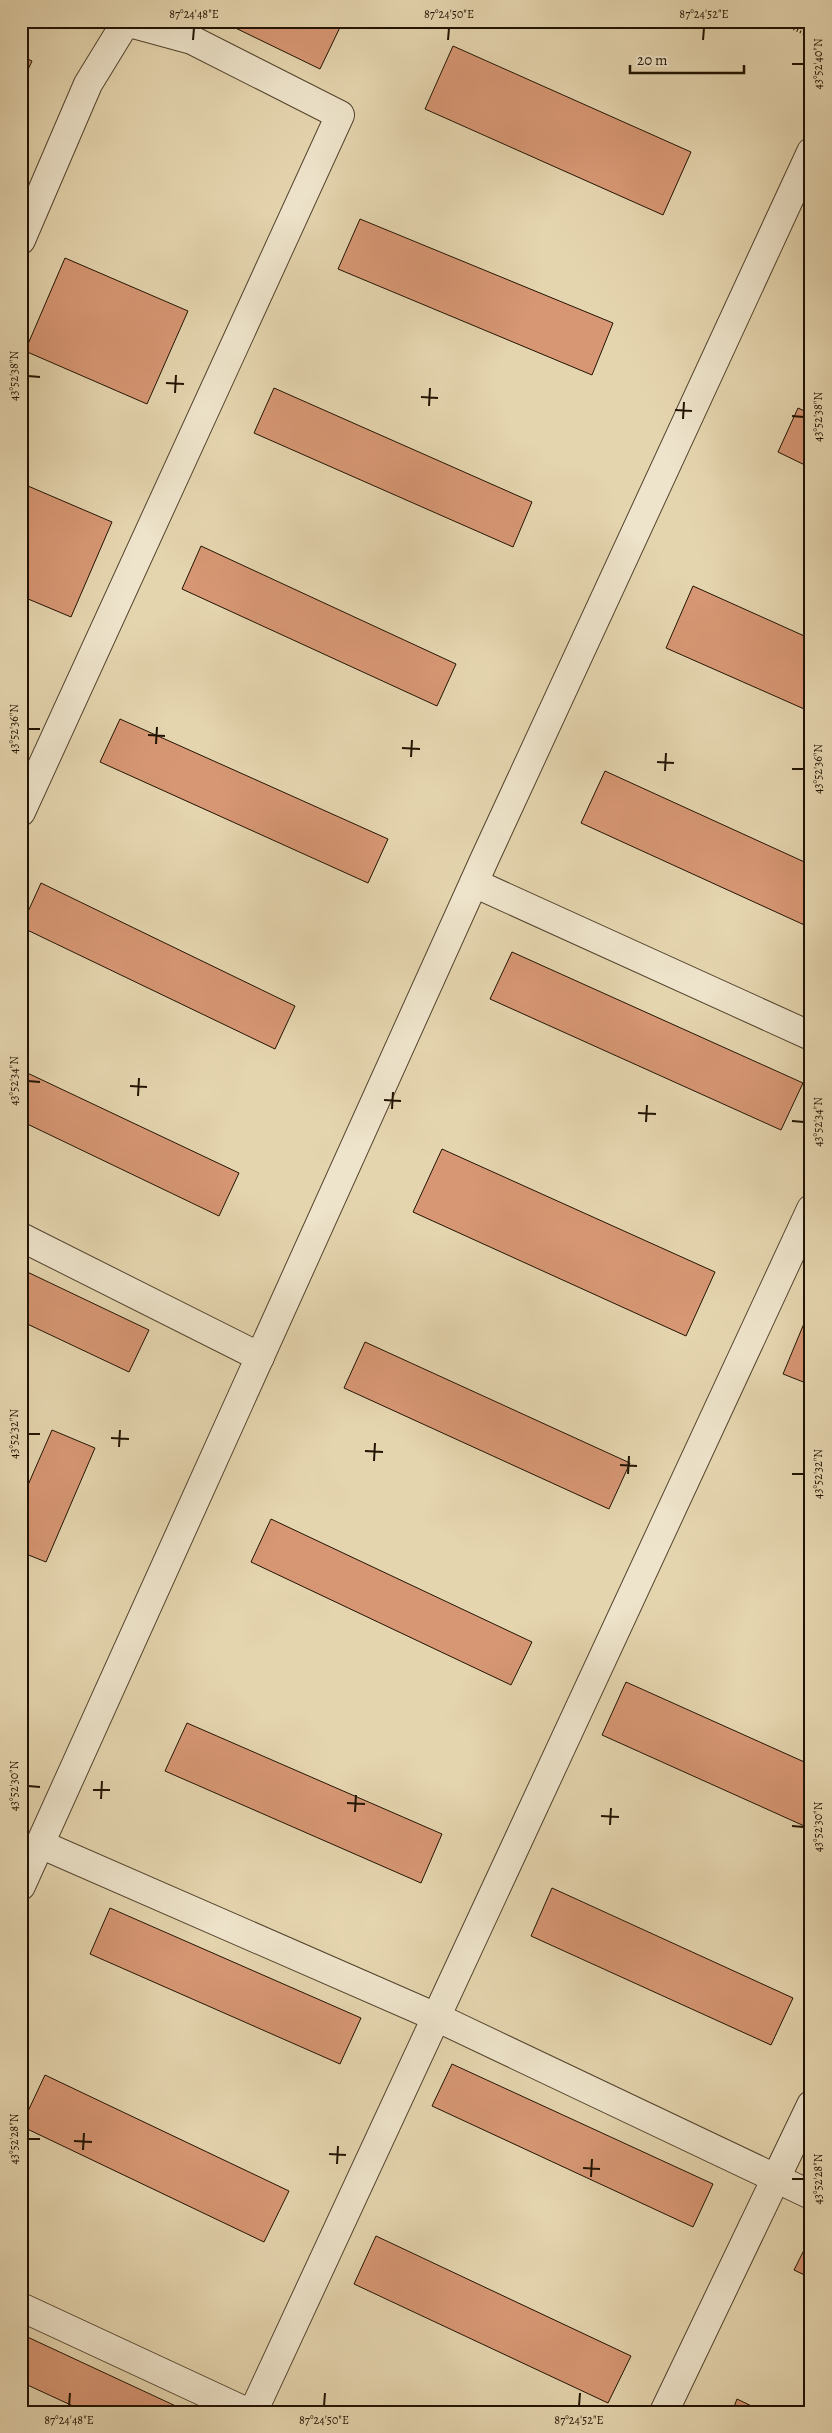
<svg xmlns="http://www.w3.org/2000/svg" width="832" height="2433" font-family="Alegreya,serif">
<rect width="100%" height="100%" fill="#e5d5af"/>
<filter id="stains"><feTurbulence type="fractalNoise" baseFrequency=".004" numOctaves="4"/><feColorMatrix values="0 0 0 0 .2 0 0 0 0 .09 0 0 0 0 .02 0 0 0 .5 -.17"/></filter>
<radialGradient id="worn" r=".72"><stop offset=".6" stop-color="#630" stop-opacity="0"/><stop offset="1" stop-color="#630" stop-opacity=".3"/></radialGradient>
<g fill="#d79774" stroke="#211302">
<polygon points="221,21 343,21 320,69"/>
<polygon points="453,46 691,152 663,215 425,109"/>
<polygon points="21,56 32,61 21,85"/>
<polygon points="360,219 613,323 592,375 338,269"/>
<polygon points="65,258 188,311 147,404 25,351"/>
<polygon points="274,388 532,502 513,547 254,433"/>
<polygon points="798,408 811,414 811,468 778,452"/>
<polygon points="21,483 112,522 71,617 21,596"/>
<polygon points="201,546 456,664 437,706 182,589"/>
<polygon points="693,586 811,639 811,712 666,648"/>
<polygon points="120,719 388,839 368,883 100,762"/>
<polygon points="605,771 811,865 811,928 581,823"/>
<polygon points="41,883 295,1006 275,1049 21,927"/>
<polygon points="512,952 803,1083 781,1130 490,999"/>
<polygon points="21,1070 239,1173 219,1216 21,1121"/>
<polygon points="442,1149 715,1272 686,1336 413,1212"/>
<polygon points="21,1269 149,1330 129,1372 21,1321"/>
<polygon points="810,1309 811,1310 811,1385 783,1374"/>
<polygon points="365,1342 630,1463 609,1509 344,1388"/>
<polygon points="52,1430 95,1448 46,1562 21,1552 21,1501"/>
<polygon points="271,1519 532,1642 511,1685 251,1562"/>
<polygon points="626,1682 811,1765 811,1829 602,1735"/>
<polygon points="187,1723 442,1834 421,1883 165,1771"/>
<polygon points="552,1888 793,1998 771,2045 531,1936"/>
<polygon points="110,1908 361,2018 340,2064 90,1954"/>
<polygon points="452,2064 713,2184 693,2227 432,2106"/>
<polygon points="45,2075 289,2191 264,2242 21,2126"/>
<polygon points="376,2236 631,2356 608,2403 354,2284"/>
<polygon points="811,2236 811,2278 794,2270"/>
<polygon points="21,2334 180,2408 178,2412 86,2412 21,2382"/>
<polygon points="737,2399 764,2412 732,2412"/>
</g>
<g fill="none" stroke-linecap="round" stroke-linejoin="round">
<defs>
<g id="minor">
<polyline points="21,240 88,84 126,22 192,40 340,115 21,812"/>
<polyline points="474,883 811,1036"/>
<polyline points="21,1237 260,1357"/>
<polyline points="40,1844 436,2017 811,2195"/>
<polyline points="21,1886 485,858 811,152"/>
<polyline points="21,2307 247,2412"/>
<polyline points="253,2412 811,1209"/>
<polyline points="664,2412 811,2105"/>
</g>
</defs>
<use href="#minor" stroke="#52442d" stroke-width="30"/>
<polyline stroke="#211302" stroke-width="3" stroke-dasharray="1 2.5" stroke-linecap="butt" points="778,21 811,37"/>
<use href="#minor" stroke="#eee4cb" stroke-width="28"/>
</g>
<path fill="none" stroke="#211302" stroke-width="2" d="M 193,40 L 194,28M 448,40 L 449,28M 703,40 L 704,28M 792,64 L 804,64M 28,376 L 40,377M 166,383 L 184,384M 175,393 L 176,375M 421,397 L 438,398M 429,406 L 430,388M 675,410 L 692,411M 792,416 L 804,417M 683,419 L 684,402M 28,729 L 40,729M 148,735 L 165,736M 156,744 L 157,727M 402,748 L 420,749M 411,757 L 412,740M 657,762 L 674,763M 792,769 L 804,769M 665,771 L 666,753M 28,1081 L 40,1082M 130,1086 L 147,1087M 138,1096 L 139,1078M 384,1100 L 401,1101M 392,1109 L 393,1092M 638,1113 L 656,1114M 792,1121 L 804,1122M 646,1122 L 647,1105M 28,1434 L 40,1434M 111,1438 L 129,1439M 119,1447 L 120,1430M 365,1451 L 383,1452M 374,1461 L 375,1443M 620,1465 L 637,1466M 628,1474 L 629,1456M 792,1474 L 804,1474M 28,1786 L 40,1787M 93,1790 L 110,1790M 101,1799 L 102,1781M 347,1803 L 365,1804M 355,1812 L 356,1795M 601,1816 L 619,1817M 610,1825 L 611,1808M 792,1826 L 804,1827M 28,2139 L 40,2139M 74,2141 L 92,2142M 83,2150 L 84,2133M 329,2154 L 346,2155M 337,2164 L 338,2146M 583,2168 L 600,2169M 591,2177 L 592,2159M 792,2179 L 804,2179M 69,2406 L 70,2393M 324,2406 L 325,2393M 579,2406 L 580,2393"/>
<rect width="832" height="2433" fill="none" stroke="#e5d5af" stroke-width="55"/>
<path d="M630 65v8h114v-8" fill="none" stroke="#211302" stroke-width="2.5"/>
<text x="637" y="65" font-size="15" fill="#211302" stroke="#eee4cb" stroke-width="4" paint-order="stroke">20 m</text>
<rect x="28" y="28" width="776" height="2378" fill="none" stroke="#211302" stroke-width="2"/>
<g font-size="12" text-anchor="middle" fill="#211302">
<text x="194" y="18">87°24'48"E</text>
<text x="449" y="18">87°24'50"E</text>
<text x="704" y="18">87°24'52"E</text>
<text transform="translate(818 64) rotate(-90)" y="4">43°52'40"N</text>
<text transform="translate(14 376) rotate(-90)" y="4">43°52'38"N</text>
<text transform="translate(818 417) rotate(-90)" y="4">43°52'38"N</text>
<text transform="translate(14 729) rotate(-90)" y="4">43°52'36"N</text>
<text transform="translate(818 769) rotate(-90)" y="4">43°52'36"N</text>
<text transform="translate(14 1081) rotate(-90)" y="4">43°52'34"N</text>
<text transform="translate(818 1122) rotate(-90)" y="4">43°52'34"N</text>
<text transform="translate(14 1434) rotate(-90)" y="4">43°52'32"N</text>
<text transform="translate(818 1474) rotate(-90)" y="4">43°52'32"N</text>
<text transform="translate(14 1786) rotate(-90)" y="4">43°52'30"N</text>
<text transform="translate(818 1827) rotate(-90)" y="4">43°52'30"N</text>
<text transform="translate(14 2139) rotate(-90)" y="4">43°52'28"N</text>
<text transform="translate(818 2179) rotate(-90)" y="4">43°52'28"N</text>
<text x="69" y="2424">87°24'48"E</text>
<text x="324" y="2424">87°24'50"E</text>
<text x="579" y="2424">87°24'52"E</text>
</g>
<rect width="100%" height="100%" filter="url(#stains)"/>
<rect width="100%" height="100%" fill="url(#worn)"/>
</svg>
